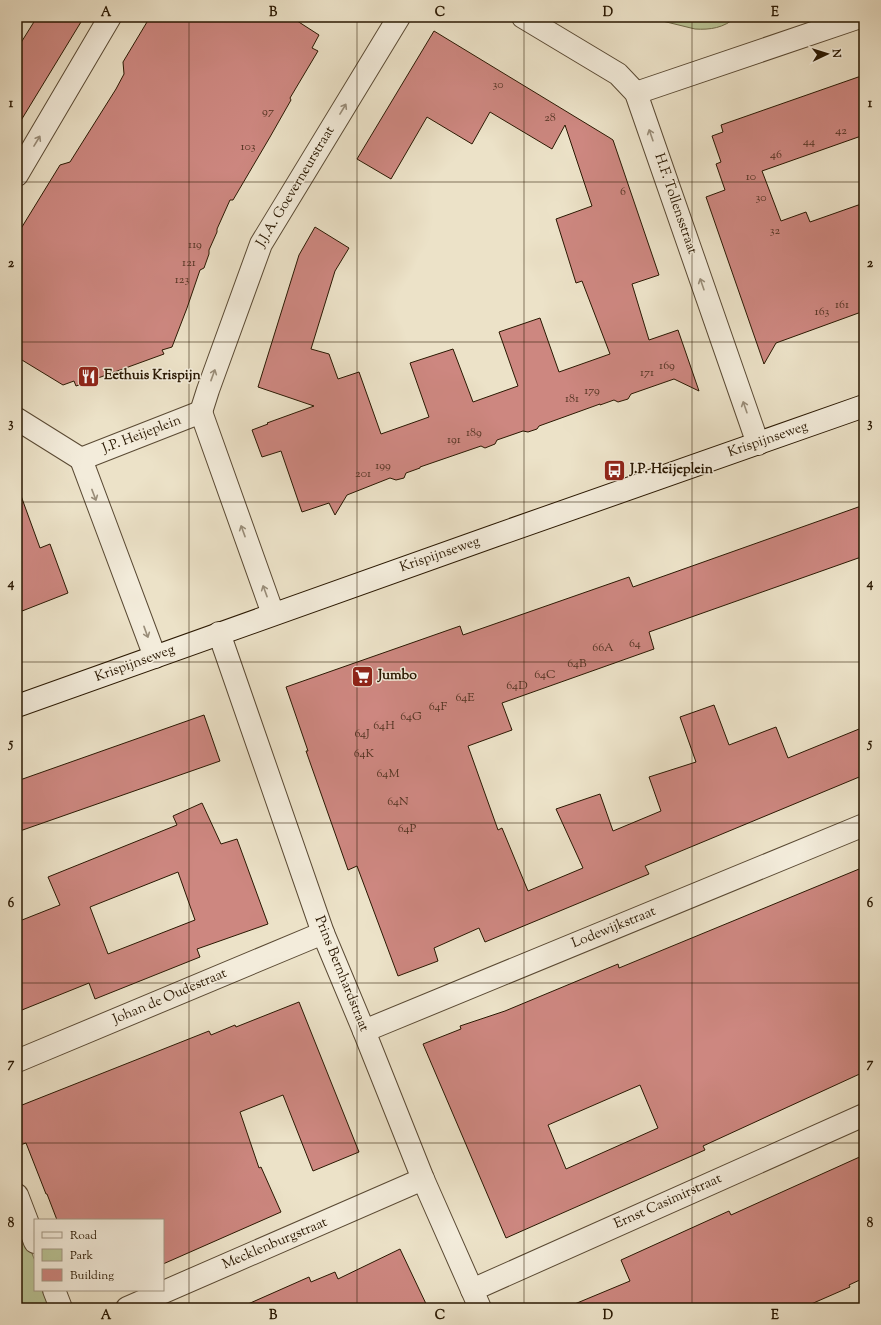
<svg xmlns="http://www.w3.org/2000/svg" width="881" height="1325" font-family="'Sorts Mill Goudy',serif">
<rect width="100%" height="100%" fill="#ece2c8"/>
<filter id="stains"><feTurbulence type="fractalNoise" baseFrequency=".005" numOctaves="4"/><feColorMatrix values="0 0 0 0 .2 0 0 0 0 .09 0 0 0 0 .02 0 0 0 .5 -.17"/></filter>
<radialGradient id="worn" r=".72"><stop offset=".6" stop-color="#630" stop-opacity="0"/><stop offset="1" stop-color="#630" stop-opacity=".3"/></radialGradient>
<g fill="#b9c395" stroke="#726e4c">
<path d="M 646,17 L 736,17 C 724,28 710,30 695,29 Z"/>
<polygon points="17,1216 35,1261 35,1290 47,1290 54,1308 17,1308"/>
</g>
<g fill="#cd8780" stroke="#2a1802" fill-rule="evenodd">
<polygon points="37,17 84,17 17,127 17,49"/>
<polygon points="150,17 291,17 319,35 312,48 318,51 290,98 291,100 270,137 233,200 230,200 217,229 217,232 209,250 209,254 204,268 200,270 187,308 172,347 162,350 164,354 76,386 74,381 63,385 17,357 17,235 60,165 70,162 116,89 124,74 123,62"/>
<polygon points="434,31 610,138 613,140 659,275 632,284 649,340 678,330 699,391 674,379 631,394 628,399 618,402 614,400 600,405 600,404 539,426 537,429 528,432 523,431 497,440 495,444 485,448 481,446 420,467 420,468 406,473 404,478 396,480 390,478 347,495 335,515 329,503 302,512 281,451 262,457 252,430 268,424 267,423 314,406 258,387 299,255 315,227 349,248 335,271 311,349 329,354 338,379 359,372 381,434 429,417 410,363 453,349 473,402 518,386 499,332 540,318 559,372 610,354 582,281 576,283 556,219 592,206 565,125 552,149 490,112 472,144 427,117 391,179 357,159"/>
<polygon points="864,75 864,135 762,171 781,221 806,212 810,222 864,203 864,311 776,343 764,364 706,197 725,190 716,164 721,162 712,136 723,132 721,125"/>
<polygon points="20,493 40,548 50,544 68,593 17,613 17,494"/>
<polygon points="864,505 864,556 649,632 654,649 502,703 512,730 468,746 498,830 502,828 528,891 583,868 556,809 600,794 613,831 661,811 649,777 696,762 680,717 714,705 729,745 776,727 788,758 864,727 864,775 645,866 649,874 485,942 479,928 434,948 438,961 398,976 357,866 348,870 306,751 308,751 286,687 460,626 463,635 629,577 633,587"/>
<polygon points="204,715 220,761 17,832 17,781"/>
<path d="M 202,803 L 221,844 L 237,839 L 268,924 L 197,949 L 200,957 L 95,999 L 89,983 L 17,1012 L 17,922 L 60,905 L 48,877 L 177,825 L 173,816 ZM 178,872 L 195,920 L 108,954 L 90,907 Z"/>
<path d="M 864,867 L 864,1072 L 703,1146 L 705,1150 L 506,1238 L 423,1044 L 461,1029 L 460,1026 L 505,1011 L 618,964 L 619,968 ZM 640,1085 L 658,1128 L 566,1169 L 548,1125 Z"/>
<polygon points="299,1002 359,1152 313,1171 283,1095 240,1112 259,1168 261,1167 281,1212 163,1264 163,1220 57,1220 47,1194 46,1194 26,1143 17,1146 17,1107 209,1031 211,1035 235,1025 236,1027"/>
<polygon points="864,1155 864,1278 849,1285 850,1287 802,1308 565,1308 630,1281 621,1260 729,1211 731,1215"/>
<polygon points="400,1249 428,1308 239,1308 309,1277 311,1282 335,1272 338,1279"/>
</g>
<g fill="none" stroke-linecap="round" stroke-linejoin="round">
<defs>
<g id="street">
<polyline points="523,17 618,74 636,93 758,444"/>
<polyline points="636,93 860,17"/>
<polyline points="17,175 110,17"/>
<polyline points="201,412 208,390 261,244 399,17"/>
<polyline points="201,412 273,614"/>
<polyline points="17,419 81,459"/>
<polyline points="81,459 155,657"/>
<polyline points="81,459 201,412"/>
<polyline points="219,633 323,933 364,1031 423,1179 480,1308"/>
<polyline points="364,1031 864,825"/>
<polyline points="17,1061 323,933"/>
<polyline points="17,1195 35,1242"/>
<polyline points="54,1290 61,1308"/>
<polyline points="472,1290 864,1115"/>
<polyline points="127,1308 423,1179"/>
</g>
<polyline id="secondary" points="17,706 494,536 864,406"/>
</defs>
<use href="#street" stroke="#5a4a34" stroke-width="24"/>
<use href="#secondary" stroke="#2a1802" stroke-width="24"/>
<use href="#street" stroke="#f3ecdb" stroke-width="22"/>
<use href="#secondary" stroke="#f3ecdb" stroke-width="22"/>
</g>
<defs><path id="oneway-shaft" d="M-6 0H5M1.5-3L5.5 0L1.5 3" fill="none" stroke-width="1.6" stroke-linecap="round" stroke-linejoin="round"/></defs>
<g stroke="#998d79">
<use href="#oneway-shaft" transform="translate(343 109) rotate(-59)"/>
<use href="#oneway-shaft" transform="translate(651 135) rotate(-109)"/>
<use href="#oneway-shaft" transform="translate(37 141) rotate(-59)"/>
<use href="#oneway-shaft" transform="translate(702 284) rotate(-109)"/>
<use href="#oneway-shaft" transform="translate(213 375) rotate(-70)"/>
<use href="#oneway-shaft" transform="translate(745 407) rotate(-109)"/>
<use href="#oneway-shaft" transform="translate(94 495) rotate(69)"/>
<use href="#oneway-shaft" transform="translate(243 531) rotate(-110)"/>
<use href="#oneway-shaft" transform="translate(265 591) rotate(-110)"/>
<use href="#oneway-shaft" transform="translate(146 632) rotate(70)"/>
</g>
<path fill="none" stroke="#2a1802" stroke-width="1" stroke-opacity="0.55" d="M 189,17 L 189,1308M 357,17 L 357,1308M 524,17 L 524,1308M 692,17 L 692,1308M 17,182 L 864,182M 17,342 L 864,342M 17,502 L 864,502M 17,662 L 864,662M 17,823 L 864,823M 17,983 L 864,983M 17,1143 L 864,1143"/>
<defs>
<symbol id="restaurant-square" viewBox="-11 -11 22 22"><rect x="-9" y="-9" width="18" height="18" rx="4" fill="#8f2418" stroke="#f3ecdb"/><path d="M-5-6h1v4h1v-4h1v4h1v-4h1v5L-1.5 .5V6h-2V.5L-5-1ZM5-6V6H3V1.5H1.5Q1.5-4 5-6Z" fill="#fff"/></symbol>
<symbol id="bus-square" viewBox="-11 -11 22 22"><rect x="-9" y="-9" width="18" height="18" rx="4" fill="#8f2418" stroke="#f3ecdb"/><path d="M-5-6H5V4H4V6H2V4H-2V6H-4V4H-5ZM-3.5-4V0h7V-4ZM-3.5 1.2v1.5H-2V1.2ZM2 1.2v1.5H3.5V1.2Z" fill="#fff"/></symbol>
<symbol id="supermarket-square" viewBox="-11 -11 22 22"><rect x="-9" y="-9" width="18" height="18" rx="4" fill="#8f2418" stroke="#f3ecdb"/><path d="M-6-5.5h2.5l.6 2H6L4.5 2H-2.5L-4.4-4H-6ZM-1.5 3.2a1.3 1.3 0 1 0 .1 0ZM3 3.2a1.3 1.3 0 1 0 .1 0Z" fill="#fff"/></symbol>
</defs>
<g fill-rule="evenodd">
<use href="#restaurant-square" x="76" y="364" width="25" height="25"/>
<use href="#bus-square" x="602" y="458" width="25" height="25"/>
<use href="#supermarket-square" x="350" y="664" width="25" height="25"/>
</g>
<g text-anchor="middle" dominant-baseline="central" stroke-width="3" stroke-linejoin="round" paint-order="stroke">
<g font-size="12" fill="#533422">
<text x="498" y="85">30</text>
<text x="268" y="112">97</text>
<text x="550" y="118">28</text>
<text x="841" y="131">42</text>
<text x="809" y="142">44</text>
<text x="248" y="147">103</text>
<text x="776" y="155">46</text>
<text x="751" y="177">10</text>
<text x="623" y="192">6</text>
<text x="761" y="198">30</text>
<text x="775" y="231">32</text>
<text x="195" y="245">119</text>
<text x="189" y="263">121</text>
<text x="182" y="280">123</text>
<text x="842" y="305">161</text>
<text x="822" y="312">163</text>
<text x="667" y="366">169</text>
<text x="647" y="373">171</text>
<text x="592" y="391">179</text>
<text x="572" y="399">181</text>
<text x="474" y="433">189</text>
<text x="454" y="440">191</text>
<text x="383" y="466">199</text>
<text x="363" y="474">201</text>
<text x="635" y="644">64</text>
<text x="603" y="648">66A</text>
<text x="577" y="664">64B</text>
<text x="545" y="675">64C</text>
<text x="517" y="686">64D</text>
<text x="465" y="698">64E</text>
<text x="438" y="707">64F</text>
<text x="411" y="717">64G</text>
<text x="384" y="726">64H</text>
<text x="362" y="734">64J</text>
<text x="364" y="754">64K</text>
<text x="388" y="774">64M</text>
<text x="398" y="802">64N</text>
<text x="407" y="829">64P</text>
</g>
<g font-size="14" fill="#2a1802" stroke="#f3ecdb">
<text transform="translate(296 187) rotate(-59)">J.J.A. Goeverneurstraat</text>
<text transform="translate(675 204) rotate(71)">H.F. Tollensstraat</text>
<text transform="translate(142 435) rotate(-21)">J.P. Heijeplein</text>
<text transform="translate(768 440) rotate(-19)">Krispijnseweg</text>
<text transform="translate(440 555) rotate(-19)">Krispijnseweg</text>
<text transform="translate(135 664) rotate(-20)">Krispijnseweg</text>
<text transform="translate(614 928) rotate(-22)">Lodewijkstraat</text>
<text transform="translate(341 974) rotate(68)">Prins Bernhardstraat</text>
<text transform="translate(170 997) rotate(-23)">Johan de Oudestraat</text>
<text transform="translate(668 1202) rotate(-24)">Ernst Casimirstraat</text>
<text transform="translate(275 1244) rotate(-23)">Mecklenburgstraat</text>
</g>
<g font-size="14" font-weight="bold" fill="#2a1802" stroke="#f3ecdb" text-anchor="start">
<text x="104" y="376">Eethuis Krispijn</text>
<text x="630" y="470">J.P. Heijeplein</text>
<text x="378" y="676">Jumbo</text>
</g>
</g>
<rect width="881" height="1325" fill="none" stroke="#ece2c8" stroke-width="44"/>
<rect x="34" y="1219" width="130" height="72" fill="#f3ecdb" stroke="#a39784"/>
<rect x="42" y="1232" width="20" height="6" fill="#f3ecdb" stroke="#a39784"/>
<text x="70" y="1239" font-size="12" fill="#2a1802">Road</text>
<rect x="42" y="1249" width="20" height="12" fill="#b9c395" stroke="#a39784"/>
<text x="70" y="1259" font-size="12" fill="#2a1802">Park</text>
<rect x="42" y="1269" width="20" height="12" fill="#cd8780" stroke="#a39784"/>
<text x="70" y="1279" font-size="12" fill="#2a1802">Building</text>
<g transform="translate(827 54) rotate(86)" stroke="#f3ecdb" stroke-width="3" paint-order="stroke">
<path d="M0-3L7 15L0 10L-7 15Z" fill="#2a1802"/>
<text y="-6" font-size="11" font-weight="bold" text-anchor="middle" fill="#2a1802">N</text>
</g>
<rect x="22" y="22" width="837" height="1281" fill="none" stroke="#2a1802" stroke-width="1.5"/>
<g font-size="13" text-anchor="middle" font-weight="bold" fill="#2a1802">
<text x="106" y="16">A</text>
<text x="273" y="16">B</text>
<text x="440" y="16">C</text>
<text x="608" y="16">D</text>
<text x="775" y="16">E</text>
<text x="11" y="107">1</text>
<text x="870" y="107">1</text>
<text x="11" y="267">2</text>
<text x="870" y="267">2</text>
<text x="11" y="427">3</text>
<text x="870" y="427">3</text>
<text x="11" y="587">4</text>
<text x="870" y="587">4</text>
<text x="11" y="747">5</text>
<text x="870" y="747">5</text>
<text x="11" y="907">6</text>
<text x="870" y="907">6</text>
<text x="11" y="1067">7</text>
<text x="870" y="1067">7</text>
<text x="11" y="1227">8</text>
<text x="870" y="1227">8</text>
<text x="106" y="1319">A</text>
<text x="273" y="1319">B</text>
<text x="440" y="1319">C</text>
<text x="608" y="1319">D</text>
<text x="775" y="1319">E</text>
</g>
<rect width="100%" height="100%" filter="url(#stains)"/>
<rect width="100%" height="100%" fill="url(#worn)"/>
</svg>
